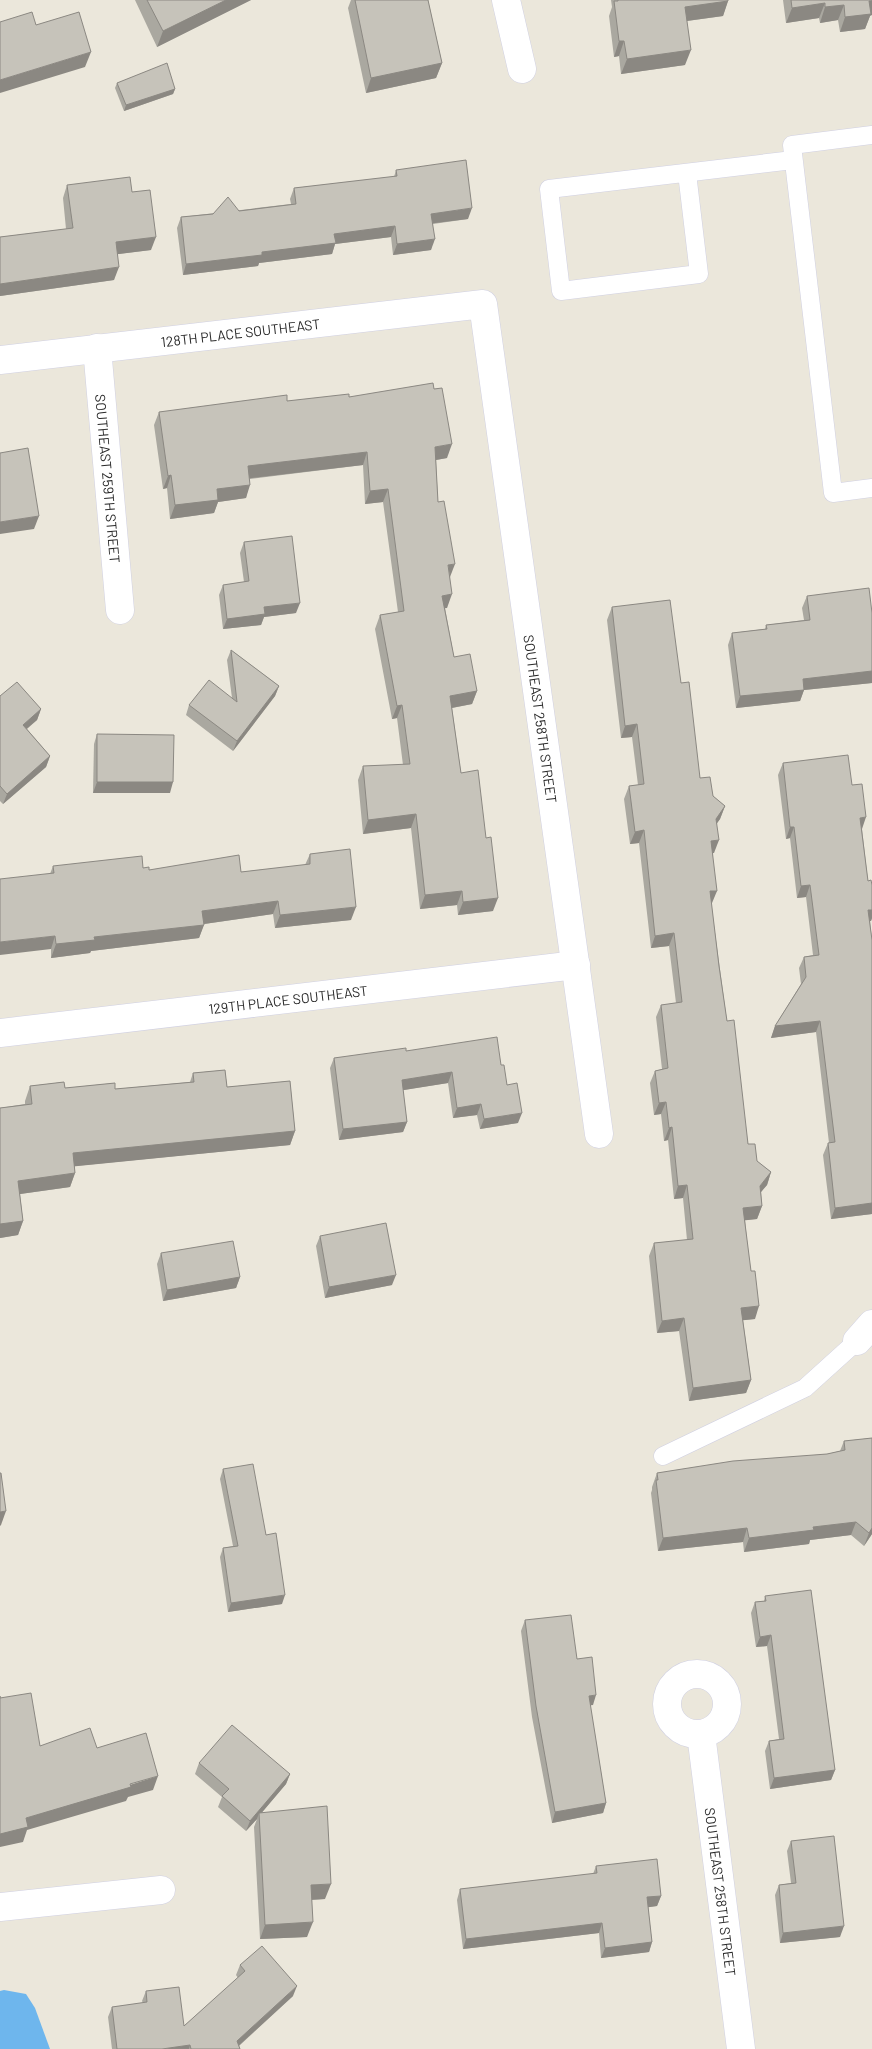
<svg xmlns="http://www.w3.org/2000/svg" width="872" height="2049" font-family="Barlow,sans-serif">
<rect width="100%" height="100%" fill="#ebe7db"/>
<polygon fill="#6eb6ed" points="4,1990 26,1994 35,2008 50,2049 0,2049 0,1991"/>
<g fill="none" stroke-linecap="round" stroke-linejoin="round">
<defs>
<g id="lane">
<polyline points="872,135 792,145 833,493 872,488"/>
<polyline points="687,173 699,274 561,291 549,189 793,160"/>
<polyline points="663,1456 805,1388 857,1341"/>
</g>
<g id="street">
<polyline points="506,0 522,69"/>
<path id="s1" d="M 97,348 L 120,610"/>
<path id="s2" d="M 0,360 L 483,304 L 599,1134"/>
<path id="s3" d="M 0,1033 L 576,965"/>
<polyline points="857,1341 872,1324"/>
<circle cx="697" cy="1704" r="30"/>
<path id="s4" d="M 701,1734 L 741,2049"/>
<polyline points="0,1907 161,1890"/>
</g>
</defs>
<use href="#lane" stroke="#d0d0e2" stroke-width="19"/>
<use href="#street" stroke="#d0d0e2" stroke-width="29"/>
<use href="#lane" stroke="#fff" stroke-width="18"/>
<use href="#street" stroke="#fff" stroke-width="28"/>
</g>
<g fill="#aaa8a0">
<polygon points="135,0 251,0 157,47"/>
<polygon points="351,0 428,0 442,63 436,78 366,93 348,8"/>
<polygon points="611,0 728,0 728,1 723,16 687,21 685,65 621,74 619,56 614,57 609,16 612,7"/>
<polygon points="783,0 872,0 870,16 865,29 840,32 838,20 820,23 819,18 786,23"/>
<polygon points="117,83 175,89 173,94 124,111 115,88"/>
<polygon points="396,170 468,219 433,224 431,250 393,255 391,237 335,244 332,254 259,263 258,266 183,275 177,228 181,217 291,204 290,199 294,188 394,177"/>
<polygon points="67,185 132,192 151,250 118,254 114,280 0,296 0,237 66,229 63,198"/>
<polygon points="349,397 447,458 436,460 438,502 450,577 447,608 445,608 454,657 477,691 472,704 452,708 461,773 493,911 458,915 457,905 420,909 411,828 363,834 358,780 363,766 403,765 397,718 392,719 375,629 380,615 398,612 383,502 365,504 363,465 250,479 246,498 218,502 214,513 170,519 167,488 163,489 154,425 159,412 287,401"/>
<polygon points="244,542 296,613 264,617 261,625 223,629 219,595 223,585 244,582 240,553"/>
<polygon points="807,596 872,613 872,683 804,690 800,701 736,708 728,645 732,633 765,629 766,625 804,620 802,608"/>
<polygon points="612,607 681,683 700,778 713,796 725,806 720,819 716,824 714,853 713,853 712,903 711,903 727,1021 748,1144 757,1161 771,1172 767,1185 761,1192 762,1206 757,1219 745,1220 755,1319 743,1320 751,1380 746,1393 689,1401 679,1331 657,1333 649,1256 654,1243 687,1240 683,1198 674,1199 668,1140 664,1141 661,1114 654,1115 650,1083 655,1071 662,1069 656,1017 661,1005 676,1003 669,946 651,948 639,843 630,844 624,799 629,786 638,785 632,737 621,738 607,620"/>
<polygon points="231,650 279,686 275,696 233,751 186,715 189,705 232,698 227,660"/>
<polygon points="0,696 41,709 37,720 27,729 50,756 46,767 3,804 0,801"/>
<polygon points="97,734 170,793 93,793 94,744"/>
<polygon points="783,763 852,785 862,829 868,881 872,885 872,918 871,921 870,921 872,940 872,1214 831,1219 823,1155 828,1143 829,1143 816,1032 771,1038 775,1026 801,984 799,968 804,957 813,955 806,897 797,898 790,838 786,839 778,775"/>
<polygon points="310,854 351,920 275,928 273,914 204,924 199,938 91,951 90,953 51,958 51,949 50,874 53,866 143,868 149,870 241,872 305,865"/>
<polygon points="406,1051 501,1065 518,1123 480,1129 477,1115 453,1118 448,1083 403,1090 407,1122 403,1132 339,1140 330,1068 334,1058"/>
<polygon points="225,1070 227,1087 290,1081 295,1131 290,1145 75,1166 75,1173 70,1187 20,1194 23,1221 18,1235 0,1238 0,1108 25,1104 25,1101 30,1086 64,1082 65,1088 115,1083 115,1089 190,1082 193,1073"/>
<polygon points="320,1236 392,1285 325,1298 316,1246"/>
<polygon points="161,1253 240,1277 236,1288 163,1301 157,1264"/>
<polygon points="872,1438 872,1534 864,1546 851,1535 810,1540 809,1544 744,1552 743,1542 658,1551 651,1493 652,1490 652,1487 657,1473 827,1454 840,1451 844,1441"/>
<polygon points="223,1469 266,1535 282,1604 228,1612 220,1557 223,1548 233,1546 220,1479"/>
<polygon points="765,1596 835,1770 831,1780 770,1789 765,1751 769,1741 779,1739 767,1646 756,1647 751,1613 755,1602 764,1601"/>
<polygon points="525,1620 577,1659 593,1705 590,1705 606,1803 603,1813 552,1823 532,1717 521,1631"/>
<polygon points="199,1763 290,1774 286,1784 262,1812 325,1899 312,1900 307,1937 260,1939 254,1827 257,1819 246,1831 218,1807 222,1797 195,1774"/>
<polygon points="791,1841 840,1937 780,1943 775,1895 779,1885 791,1883 787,1851"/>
<polygon points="596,1866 661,1896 657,1906 648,1907 652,1942 649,1952 601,1958 599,1933 463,1949 457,1900 460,1889 593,1874"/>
<polygon points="240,1965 293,1996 239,2046 240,2049 112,2049 108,2017 112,2007 143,2003 142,2001 146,1991 184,2026 238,1978 236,1975"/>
</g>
<g fill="#8b8882">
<polygon points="226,0 251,0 157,47 163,31"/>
<polygon points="728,1 723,16 679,22 685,7"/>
<polygon points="869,1 872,1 872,15 870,16 865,29 840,32 845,17"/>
<polygon points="825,3 819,18 786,23 792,8"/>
<polygon points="844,5 838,20 820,23 825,7"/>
<polygon points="619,41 624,41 619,56 614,57"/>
<polygon points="691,50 685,65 621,74 627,59"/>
<polygon points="91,52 85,67 0,93 0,80"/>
<polygon points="442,63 436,78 366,93 371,78"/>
<polygon points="175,89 173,94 124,111 126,105"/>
<polygon points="472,208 468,219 427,224 431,214"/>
<polygon points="395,226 391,237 335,244 332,254 259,263 258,266 183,275 186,264 262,252 334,234"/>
<polygon points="156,237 151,250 111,255 116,242"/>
<polygon points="435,239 431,250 393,255 397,244"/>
<polygon points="119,267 114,280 0,296 0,284"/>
<polygon points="452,444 447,458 430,461 435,447"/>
<polygon points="367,452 363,465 243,479 248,466"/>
<polygon points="171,475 167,488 163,489 168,476"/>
<polygon points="250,485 246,498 218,502 214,513 170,519 175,505 217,489"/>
<polygon points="388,489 383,502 365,504 370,491"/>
<polygon points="39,516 34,529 0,534 0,522"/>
<polygon points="455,564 450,577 448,565"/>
<polygon points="452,594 447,608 438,609 442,596"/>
<polygon points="300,603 296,613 264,617 261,625 223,629 227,619 264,607"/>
<polygon points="872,671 872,683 804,690 800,701 736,708 740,696 803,679"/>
<polygon points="279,686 275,696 233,751 237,741"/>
<polygon points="477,691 472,704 446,709 450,696"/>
<polygon points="402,705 397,718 392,719 397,706"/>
<polygon points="41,709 37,720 19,735 23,725"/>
<polygon points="637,724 632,737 621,738 625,726"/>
<polygon points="50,756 46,767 3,804 7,794"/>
<polygon points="97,782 173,782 170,793 93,793"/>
<polygon points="725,806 720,819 711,832 716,819"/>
<polygon points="416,814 411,828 363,834 368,820"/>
<polygon points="866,817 862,829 856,829 860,818"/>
<polygon points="790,827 794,827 790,838 786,839"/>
<polygon points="644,830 639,843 630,844 635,832"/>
<polygon points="719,840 714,853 706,854 711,841"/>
<polygon points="810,885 806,897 797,898 801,886"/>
<polygon points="462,891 457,905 420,909 425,895"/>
<polygon points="710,891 717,891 712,903 705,904"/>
<polygon points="498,898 493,911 458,915 463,902"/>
<polygon points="278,901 273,914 197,925 202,911"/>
<polygon points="356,907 351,920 275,928 280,915"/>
<polygon points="868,910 872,910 872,918 871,921 864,922"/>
<polygon points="204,925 199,938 91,951 90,953 51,958 56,944 94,937"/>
<polygon points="674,933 669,946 651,948 655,936"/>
<polygon points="55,936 51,949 0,955 0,942"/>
<polygon points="820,1021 816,1032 771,1038 775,1026"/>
<polygon points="452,1072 448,1083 398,1091 402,1080"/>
<polygon points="666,1102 661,1114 654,1115 659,1103"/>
<polygon points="481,1104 477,1115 453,1118 457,1108"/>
<polygon points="522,1113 518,1123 480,1129 484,1119"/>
<polygon points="407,1122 403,1132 339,1140 343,1129"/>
<polygon points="672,1127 668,1140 664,1141 669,1128"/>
<polygon points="295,1131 290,1145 68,1167 73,1153"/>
<polygon points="771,1172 767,1185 755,1199 760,1186"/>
<polygon points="75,1173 70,1187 13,1195 18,1181"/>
<polygon points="687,1185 683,1198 674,1199 678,1186"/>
<polygon points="872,1203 872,1214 831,1219 835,1208"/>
<polygon points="762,1206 757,1219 739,1221 743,1208"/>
<polygon points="23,1221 18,1235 0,1238 0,1224"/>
<polygon points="396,1275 392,1285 325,1298 329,1287"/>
<polygon points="240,1277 236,1288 163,1301 167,1290"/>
<polygon points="759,1306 755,1319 736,1321 741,1308"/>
<polygon points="684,1318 679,1331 657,1333 662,1321"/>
<polygon points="751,1380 746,1393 689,1401 693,1388"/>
<polygon points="6,1511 1,1525 0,1526 0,1512"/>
<polygon points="856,1522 851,1535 810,1540 809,1544 744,1552 749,1538 813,1527"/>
<polygon points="747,1528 743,1542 658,1551 663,1538"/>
<polygon points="872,1528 872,1534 864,1546 869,1533"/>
<polygon points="285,1595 282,1604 228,1612 231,1603"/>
<polygon points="771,1635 767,1646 756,1647 760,1637"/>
<polygon points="596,1695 593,1705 585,1706 589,1696"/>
<polygon points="835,1770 831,1780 770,1789 774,1778"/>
<polygon points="290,1774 286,1784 259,1816 259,1813 257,1819 246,1831 250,1821"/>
<polygon points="158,1776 153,1790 128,1797 126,1801 27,1830 23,1842 0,1847 0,1834 26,1818"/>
<polygon points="606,1803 603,1813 552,1823 555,1812"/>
<polygon points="331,1884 325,1899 306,1900 311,1885"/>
<polygon points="661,1896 657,1906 643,1908 647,1897"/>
<polygon points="313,1922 307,1937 260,1939 265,1925"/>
<polygon points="602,1923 599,1933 463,1949 466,1939"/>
<polygon points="844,1926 840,1937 780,1943 783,1933"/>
<polygon points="652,1942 649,1952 601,1958 605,1948"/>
<polygon points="297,1986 293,1996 235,2049 237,2041"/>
<polygon points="190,2045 189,2049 162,2049"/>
</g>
<g fill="#c6c3ba" stroke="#8b8882">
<polygon points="147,0 226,0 163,31"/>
<polygon points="355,0 428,0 442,63 371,78"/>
<polygon points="618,0 728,0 728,1 685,7 691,50 627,59 624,41 619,41 614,1 618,1"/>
<polygon points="791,0 872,0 872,1 869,1 871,14 845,17 844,5 825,7 825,3 792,8"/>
<polygon points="32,12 36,25 79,12 91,52 0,80 0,22"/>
<polygon points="167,63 175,89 126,105 117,83"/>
<polygon points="466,160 472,208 431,214 435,239 397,244 395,226 334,234 336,243 262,252 262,255 186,264 181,217 213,214 228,197 239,211 296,204 294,188 397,176 396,170"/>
<polygon points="130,177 132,192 150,190 156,237 116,242 119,267 0,284 0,237 73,228 67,185"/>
<polygon points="433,383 434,389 442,388 452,444 435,447 438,502 444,501 455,564 448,565 452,594 442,596 454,657 470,654 477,691 450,696 461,773 478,770 486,838 491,837 498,898 463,902 462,891 425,895 416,814 368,820 363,766 410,764 402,705 397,706 380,615 404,611 388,489 370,491 367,452 248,466 250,485 217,489 218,500 175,505 171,475 168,476 159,412 287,395 287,401 349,394 349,397"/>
<polygon points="28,448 39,516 0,522 0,453"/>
<polygon points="292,536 300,603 264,607 265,614 227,619 223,585 249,581 244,542"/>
<polygon points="869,588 872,613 872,671 803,679 804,690 740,696 732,633 767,629 766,625 810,620 807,596"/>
<polygon points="670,600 681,683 689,682 700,778 710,777 713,796 725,806 716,819 719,840 711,841 717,891 710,891 719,966 727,1021 734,1020 748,1144 755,1144 757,1161 771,1172 760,1186 762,1206 743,1208 751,1271 755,1271 759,1306 741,1308 751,1380 693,1388 684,1318 662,1321 654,1243 693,1239 687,1185 678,1186 672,1127 669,1128 666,1102 659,1103 655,1071 668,1068 661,1005 682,1002 674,933 655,936 644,830 635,832 629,786 644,784 637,724 625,726 612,607"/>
<polygon points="231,650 279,686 237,741 189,705 209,680 237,702"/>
<polygon points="17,682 41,709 23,725 50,756 7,794 0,786 0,696"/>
<polygon points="97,734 174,735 173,782 97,782"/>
<polygon points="848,755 852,785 862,784 866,817 860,818 868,881 871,880 872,885 872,910 868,910 872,940 872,1203 835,1208 828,1143 835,1142 820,1021 775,1026 806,977 804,957 819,955 810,885 801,886 794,827 790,827 783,763"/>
<polygon points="350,849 356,907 280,915 278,901 202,911 204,925 94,937 95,940 56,944 55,936 0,942 0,879 54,873 53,866 142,856 143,868 149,867 149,870 239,855 241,872 310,864 310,854"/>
<polygon points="497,1037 501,1065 504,1065 507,1085 517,1083 522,1113 484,1119 481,1104 457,1108 452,1072 402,1080 407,1122 343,1129 334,1058 406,1048 406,1051"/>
<polygon points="225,1070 227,1087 290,1081 295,1131 73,1153 75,1173 18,1181 23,1221 0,1224 0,1108 32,1104 30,1086 64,1082 65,1088 115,1083 115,1089 194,1082 193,1073"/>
<polygon points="386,1223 396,1275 329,1287 320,1236"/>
<polygon points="233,1241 240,1277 167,1290 161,1253"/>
<polygon points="872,1438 872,1528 869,1533 856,1522 813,1527 814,1530 749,1538 747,1528 663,1538 656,1480 658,1480 657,1473 733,1461 827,1454 845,1450 844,1441"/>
<polygon points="253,1464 266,1535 276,1533 285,1595 231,1603 223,1548 238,1546 223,1469"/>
<polygon points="0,1473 1,1473 6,1511 0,1512"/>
<polygon points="811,1590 835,1770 774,1778 769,1741 784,1739 771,1635 760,1637 755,1602 766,1601 765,1596"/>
<polygon points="571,1615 577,1659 592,1657 596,1695 589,1696 606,1803 555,1812 536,1706 525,1620"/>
<polygon points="31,1693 40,1746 90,1728 97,1748 146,1733 158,1776 130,1784 131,1787 26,1818 28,1827 0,1834 0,1696 0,1698"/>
<polygon points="232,1725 290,1774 250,1821 222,1796 229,1789 199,1763"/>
<polygon points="327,1806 331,1884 311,1885 313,1922 265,1925 259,1813"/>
<polygon points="834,1836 844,1926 783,1933 779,1885 796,1883 791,1841"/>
<polygon points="657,1859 661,1896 647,1897 652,1942 605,1948 602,1923 466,1939 460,1889 597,1873 596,1866"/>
<polygon points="262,1946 297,1986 237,2041 240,2049 191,2049 190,2045 162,2049 117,2049 112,2007 147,2002 146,1991 179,1987 184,2026 245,1971 240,1965"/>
</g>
<g text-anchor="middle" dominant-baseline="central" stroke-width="5" stroke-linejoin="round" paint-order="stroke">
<g font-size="14" fill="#292929" stroke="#fff">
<text stroke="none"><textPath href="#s2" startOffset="242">128TH PLACE SOUTHEAST</textPath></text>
<text stroke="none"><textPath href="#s1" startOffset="131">SOUTHEAST 259TH STREET</textPath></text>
<text stroke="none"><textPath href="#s2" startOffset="905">SOUTHEAST 258TH STREET</textPath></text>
<text stroke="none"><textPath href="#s3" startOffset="290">129TH PLACE SOUTHEAST</textPath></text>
<text stroke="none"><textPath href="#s4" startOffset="159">SOUTHEAST 258TH STREET</textPath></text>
</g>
</g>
</svg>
